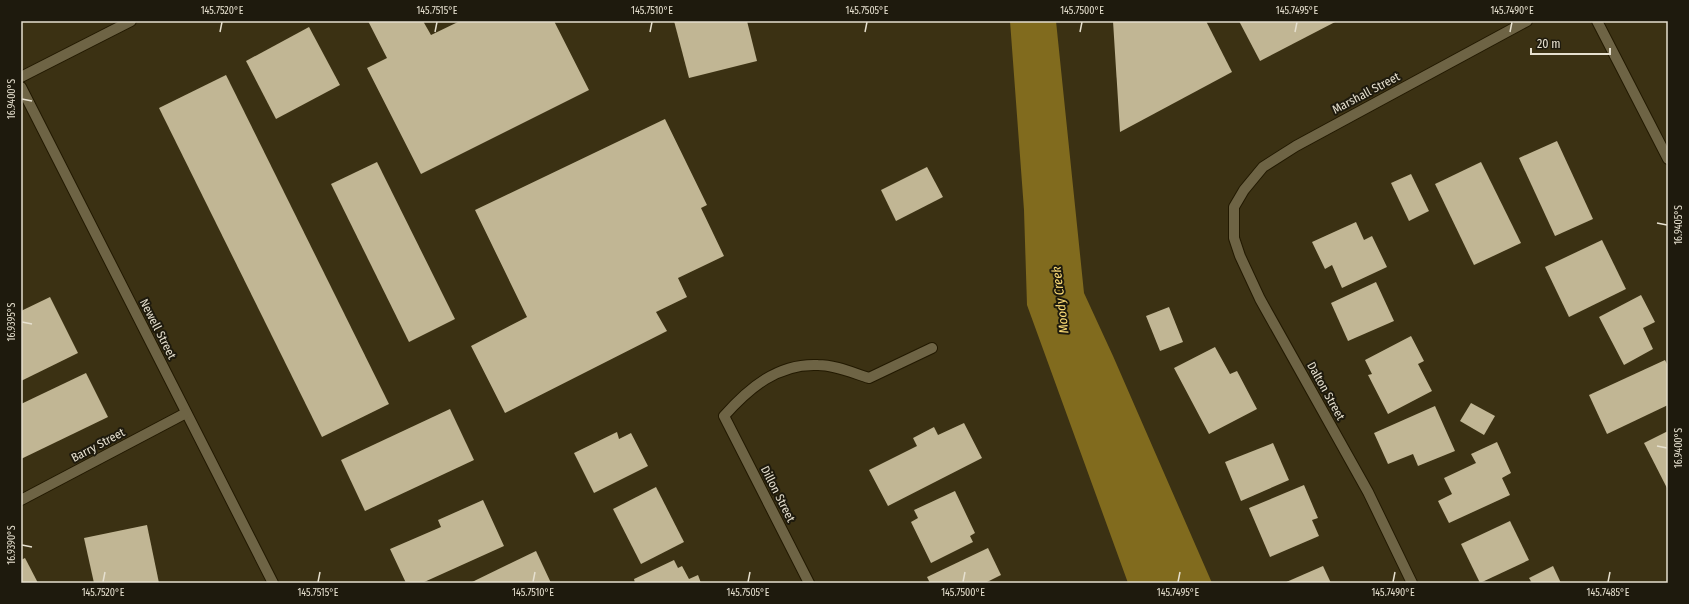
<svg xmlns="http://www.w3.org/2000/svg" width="1689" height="604" font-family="'Fira Sans Condensed',sans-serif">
<rect width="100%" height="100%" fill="#3b3113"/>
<polygon fill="#816b1e" points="1010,21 1056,21 1084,293 1113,356 1212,583 1128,583 1027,305 1024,210"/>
<g fill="#c1b694">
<polygon points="368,21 423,21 431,35 460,21 554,21 589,90 421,174 367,68 387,58"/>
<polygon points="674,21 747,21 757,61 689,78"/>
<polygon points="1113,21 1206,21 1232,72 1120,132"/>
<polygon points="1239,21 1337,21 1260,61"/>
<polygon points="309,27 340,85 276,119 246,61"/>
<polygon points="226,75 389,404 322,437 159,108"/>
<polygon points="665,119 707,205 701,208 724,256 678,278 687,297 656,312 667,331 505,413 471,346 527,317 475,210"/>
<polygon points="1557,141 1593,219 1555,236 1519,158"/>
<polygon points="377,162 455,319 409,342 331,184"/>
<polygon points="1481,162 1521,243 1474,265 1435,184"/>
<polygon points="927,167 943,197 896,221 881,190"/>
<polygon points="1411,174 1429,211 1409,221 1391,183"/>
<polygon points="1356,222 1364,240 1372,236 1387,267 1342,288 1332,265 1325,269 1312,242"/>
<polygon points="1602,240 1626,289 1569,317 1545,267"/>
<polygon points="1376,282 1394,321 1348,341 1331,303"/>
<polygon points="1641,295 1655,322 1643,328 1653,349 1624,365 1599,317"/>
<polygon points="50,297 78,353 21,381 21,311"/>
<polygon points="1169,307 1183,342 1160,351 1146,316"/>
<polygon points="1411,336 1424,361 1418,364 1432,391 1388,414 1368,375 1372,374 1365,360"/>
<polygon points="1215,347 1230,374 1237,371 1257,409 1209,434 1174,368"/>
<polygon points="1665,360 1668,366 1668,405 1607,434 1589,395"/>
<polygon points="86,373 108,417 21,459 21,404"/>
<polygon points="1471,403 1495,416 1484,435 1460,421"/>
<polygon points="1435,406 1455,451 1418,466 1413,454 1388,464 1374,433"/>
<polygon points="450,409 474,460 365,511 341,460"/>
<polygon points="964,423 982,458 888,506 869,470 917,446 913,438 934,427 938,435"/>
<polygon points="1668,431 1668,490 1644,443"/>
<polygon points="617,432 619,439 631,433 648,466 594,493 574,453"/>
<polygon points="1497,442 1511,473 1502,478 1510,495 1449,523 1438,501 1452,494 1444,478 1476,463 1471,454"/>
<polygon points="1273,443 1289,480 1241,501 1225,462"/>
<polygon points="1304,485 1318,518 1312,520 1319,536 1270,557 1249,508"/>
<polygon points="656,487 684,542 641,564 613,509"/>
<polygon points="955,491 975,533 970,536 973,542 931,563 911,522 918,518 914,510"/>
<polygon points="483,500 504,546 422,583 406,583 390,549 441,527 438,520"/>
<polygon points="1510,521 1529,560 1480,583 1461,544"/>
<polygon points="147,525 159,583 94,583 84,538"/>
<polygon points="988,548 1001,575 985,583 930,583 927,577"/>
<polygon points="536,551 551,583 470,583"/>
<polygon points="25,558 38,583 21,583 21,560"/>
<polygon points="674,560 678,568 682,566 689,579 698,575 701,583 635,583 634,579"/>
<polygon points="1323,566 1331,583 1284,583"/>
<polygon points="1553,566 1561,583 1532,583 1529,578"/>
</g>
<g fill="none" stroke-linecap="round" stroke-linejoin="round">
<defs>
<g id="minor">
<polyline points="1597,21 1668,159"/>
<polyline points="21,77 131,21"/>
<polyline points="21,87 273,583"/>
<polyline points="21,500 186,413"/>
<path d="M 809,583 L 724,416 C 749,388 778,363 818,365 C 835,365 853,373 869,378 L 932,348"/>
<polyline points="1412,583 1368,492 1260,299 1240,256 1234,238 1234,207 1244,190 1263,167 1296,146 1527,21"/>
</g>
</defs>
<use href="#minor" stroke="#221900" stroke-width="12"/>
<use href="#minor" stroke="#6e6445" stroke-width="10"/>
</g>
<path fill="none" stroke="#e6e0cf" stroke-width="1.5" d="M 220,32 L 222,22M 435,32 L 437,22M 650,32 L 652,22M 865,32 L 867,22M 1080,32 L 1082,22M 1295,32 L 1297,22M 1510,32 L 1512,22M 22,99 L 32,101M 1657,223 L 1667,225M 22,322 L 32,324M 1657,446 L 1667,448M 22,545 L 32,547M 103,582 L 105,572M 318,582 L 320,572M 533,582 L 535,572M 748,582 L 750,572M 963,582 L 965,572M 1178,582 L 1180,572M 1393,582 L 1395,572M 1608,582 L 1610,572"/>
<g text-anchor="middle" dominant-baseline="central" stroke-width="4" stroke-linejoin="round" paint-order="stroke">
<g font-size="12" fill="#e6e0cf" stroke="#1e1a0d">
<text transform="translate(1366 93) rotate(-28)">Marshall Street</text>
<text transform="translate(158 329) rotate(63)">Newell Street</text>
<text transform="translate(1326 391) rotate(61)">Dalton Street</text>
<text transform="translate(98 445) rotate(-28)">Barry Street</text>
<text transform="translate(778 494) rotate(63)">Dillon Street</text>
</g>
<g font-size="13" font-style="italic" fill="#fede77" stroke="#1e1a0d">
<text transform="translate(1060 300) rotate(-97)">Moody Creek</text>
</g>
</g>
<rect width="1689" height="604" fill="none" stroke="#1e1a0d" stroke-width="44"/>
<path d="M1531 48v6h79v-6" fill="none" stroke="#e6e0cf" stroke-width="2"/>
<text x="1537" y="48" font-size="12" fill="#e6e0cf" stroke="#1e1a0d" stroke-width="3" paint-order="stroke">20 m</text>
<rect x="22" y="22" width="1645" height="560" fill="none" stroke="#e6e0cf" stroke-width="1.5"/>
<g font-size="10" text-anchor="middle" fill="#e6e0cf">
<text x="222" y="14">145.7520°E</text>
<text x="437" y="14">145.7515°E</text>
<text x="652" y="14">145.7510°E</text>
<text x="867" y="14">145.7505°E</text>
<text x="1082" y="14">145.7500°E</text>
<text x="1297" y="14">145.7495°E</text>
<text x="1512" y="14">145.7490°E</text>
<text transform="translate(11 99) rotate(-90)" y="4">16.9400°S</text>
<text transform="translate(1678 225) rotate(-90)" y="4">16.9405°S</text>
<text transform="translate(11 322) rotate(-90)" y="4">16.9395°S</text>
<text transform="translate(1678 448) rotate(-90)" y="4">16.9400°S</text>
<text transform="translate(11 545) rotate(-90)" y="4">16.9390°S</text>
<text x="103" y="596">145.7520°E</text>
<text x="318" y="596">145.7515°E</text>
<text x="533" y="596">145.7510°E</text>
<text x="748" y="596">145.7505°E</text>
<text x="963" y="596">145.7500°E</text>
<text x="1178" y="596">145.7495°E</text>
<text x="1393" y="596">145.7490°E</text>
<text x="1608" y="596">145.7485°E</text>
</g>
</svg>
